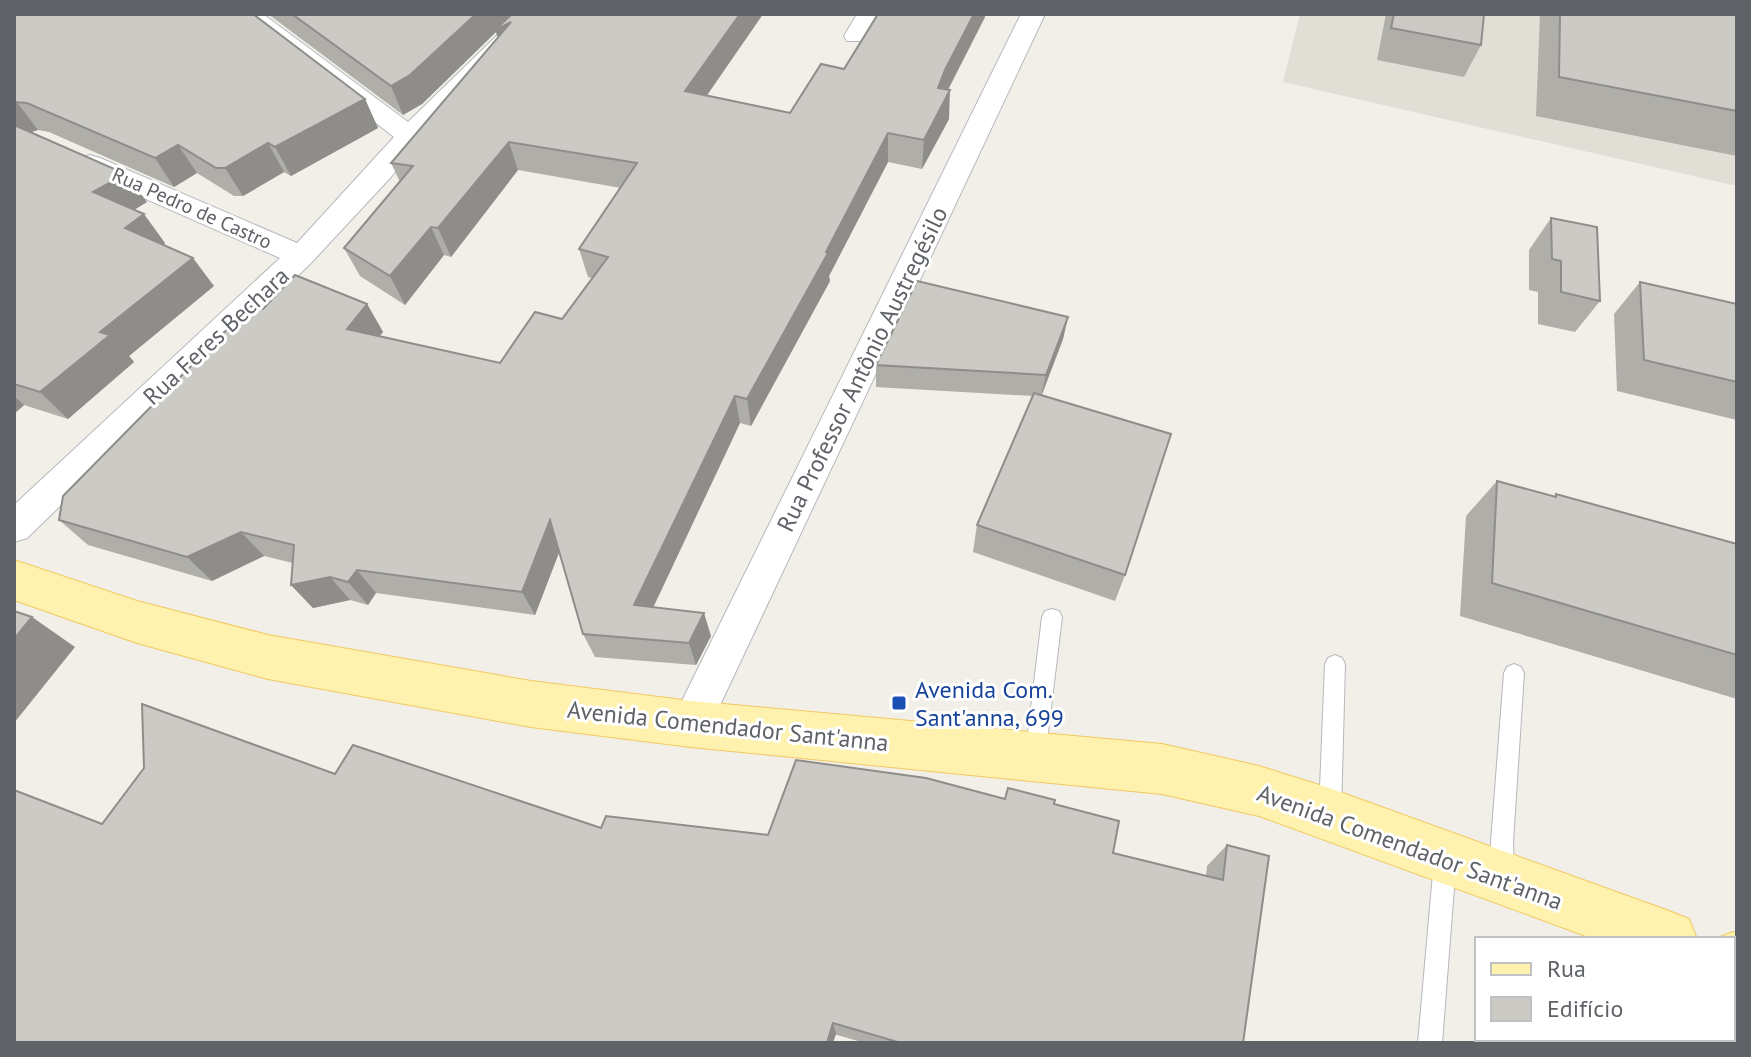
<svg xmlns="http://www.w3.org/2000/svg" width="1751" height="1057" font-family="'PT Sans',sans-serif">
<rect width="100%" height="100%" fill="#f1efe8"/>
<polygon fill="#e1ded6" points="1300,14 1737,14 1737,186 1283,82"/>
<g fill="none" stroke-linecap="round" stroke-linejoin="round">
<defs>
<g id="service">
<polygon points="1052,609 1059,611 1062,617 1045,757 1042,764 1035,767 1028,764 1025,757 1042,617 1045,611"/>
<polygon points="1335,655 1342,658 1345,664 1341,813 1338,820 1330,824 1322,820 1319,813 1325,664 1328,658"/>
<polygon points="1514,664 1521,667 1524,673 1513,842 1514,874 1511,882 1503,885 1495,882 1492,874 1491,842 1504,673 1507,667"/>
<polygon points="1445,851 1453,854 1456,862 1442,1043 1418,1043 1434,862 1437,854"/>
</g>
<g id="minor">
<polygon points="236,14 263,14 408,122 519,14 545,14 418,142 391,177 311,263 27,538 14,542 14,505 280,258 80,170 76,164 80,158 90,155 100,158 297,243 394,137"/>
<polygon points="857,14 881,14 865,41 847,41 844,36"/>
<polygon points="1021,14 1045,14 705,737 691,743 677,737 671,724 677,711"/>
</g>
<g id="primary">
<polygon points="14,560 137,601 268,635 531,681 691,701 1162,744 1259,766 1329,788 1669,911 1689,919 1697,939 1594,939 1259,816 1162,794 691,747 531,727 268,679 137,643 14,600"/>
<polygon points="1733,932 1737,933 1737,990 1733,989 1733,939 1715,939"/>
</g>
</defs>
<use href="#service" stroke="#b5b8bc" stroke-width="2"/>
<use href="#minor" stroke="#b5b8bc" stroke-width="2"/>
<use href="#primary" stroke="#f2c960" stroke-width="2"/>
<use href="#service" fill="#fff" fill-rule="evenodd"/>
<use href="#minor" fill="#fff" fill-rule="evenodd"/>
<use href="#primary" fill="#fff2af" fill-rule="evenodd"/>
</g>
<g fill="#afaea9">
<polygon points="14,14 365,99 378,128 291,176 284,172 243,196 234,196 197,173 174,187 49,132 38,130 31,132 147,202 134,210 165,243 163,245 214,286 129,356 134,362 68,419 24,405 14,414"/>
<polygon points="268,14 763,14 706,96 790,113 844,69 878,14 985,14 985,17 948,90 949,119 922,169 888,162 829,276 830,281 751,426 740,423 653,607 711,636 696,665 595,657 583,634 559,552 535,615 376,593 368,605 350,600 313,608 291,585 293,563 264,556 212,581 88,545 59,520 263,309 367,304 383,332 380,336 500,363 562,319 592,278 588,277 579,249 621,188 518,170 451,257 444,255 405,305 360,276 344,248 400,182 391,163 498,37 496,32 422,104 403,115"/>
<polygon points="1386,14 1484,14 1481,45 1464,77 1377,60"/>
<polygon points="1540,14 1737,14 1737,156 1536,116"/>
<polygon points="1551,218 1600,301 1575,332 1538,324 1538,292 1529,290 1529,250"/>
<polygon points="1640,282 1737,304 1737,420 1617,391 1614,314"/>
<polygon points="1068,317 1063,339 1042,395 1125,575 1115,601 973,552 977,525 1033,396 876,387 876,365"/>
<polygon points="1497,481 1554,497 1556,494 1737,544 1737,699 1460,616 1466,516"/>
<polygon points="335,774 601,828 768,835 1005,799 1008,788 1054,804 1113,853 1206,876 1207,866 1227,845 1243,1043 865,1043 102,824"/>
</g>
<g fill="#8f8d8a">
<polygon points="476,14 515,14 511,22 505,59 496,32 422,104 403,115 391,86"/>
<polygon points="740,14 763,14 690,120 685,91"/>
<polygon points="974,14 985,14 985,17 943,99 938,88 945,70"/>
<polygon points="950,90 949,119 922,169 924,140"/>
<polygon points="365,99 378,128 291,176 275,147"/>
<polygon points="16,101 38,130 28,133 14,131 14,102"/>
<polygon points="888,133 888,162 829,276 830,281 751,426 747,399"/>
<polygon points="509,142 518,170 451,257 438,228"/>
<polygon points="268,143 284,172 243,196 225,168"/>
<polygon points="178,145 197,173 174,187 155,158"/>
<polygon points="126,174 147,202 115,221 93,192"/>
<polygon points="144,214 165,243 147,257 125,228"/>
<polygon points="431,227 444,255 405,305 390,276"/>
<polygon points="193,258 214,286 129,356 134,362 68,419 40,392 100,332"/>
<polygon points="367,304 383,332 364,356 347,329"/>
<polygon points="1068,317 1063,339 1041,396 1046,375"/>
<polygon points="14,396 24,405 14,414"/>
<polygon points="735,396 740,423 644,627 634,605"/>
<polygon points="550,520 562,545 535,615 522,592"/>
<polygon points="241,532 264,556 212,581 187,557"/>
<polygon points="357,570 376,593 368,605 348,582"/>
<polygon points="330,577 350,600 313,608 291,585"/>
<polygon points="704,613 711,636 696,665 689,643"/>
<polygon points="32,617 75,647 14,723 14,639"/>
<polygon points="833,1023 836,1034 833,1043 827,1043"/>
</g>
<g fill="#cccac5" stroke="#8f8d8a" stroke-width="2">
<polygon points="14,14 253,14 365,99 275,147 268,143 225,168 216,168 178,145 155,158 27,103 14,102"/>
<polygon points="292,14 476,14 410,75 391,86"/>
<polygon points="512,14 740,14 685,91 790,113 821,64 844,69 878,14 974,14 945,70 938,88 950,90 924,140 888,133 826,252 828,253 747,399 735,396 634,605 704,613 689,643 583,634 550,520 522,592 357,570 348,582 330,577 291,585 294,545 241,532 187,557 59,520 63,496 250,306 263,309 295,275 367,304 347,329 500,363 535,312 562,319 608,257 579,249 637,163 509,142 438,228 431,227 390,276 344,248 413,166 391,163 511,22 495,30"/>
<polygon points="1394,14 1484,14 1481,45 1391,28"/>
<polygon points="1560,14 1737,14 1737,111 1559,77"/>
<polygon points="14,125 126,174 93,192 144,214 125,228 193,258 100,332 110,335 40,392 14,384"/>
<polygon points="1551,218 1597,227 1600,301 1561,292 1561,261 1552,259"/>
<polygon points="917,281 1068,317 1046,375 876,365"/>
<polygon points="1640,282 1737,304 1737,382 1644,360"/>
<polygon points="1034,393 1171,434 1125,575 977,525"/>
<polygon points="1497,481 1556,497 1556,494 1737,544 1737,655 1492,583"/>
<polygon points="14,611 32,617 14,639"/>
<polygon points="142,704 335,774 353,745 601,828 606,816 768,835 796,760 926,778 1005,799 1008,788 1055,800 1054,804 1119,821 1113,853 1223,880 1227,845 1269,856 1243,1043 901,1043 833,1023 827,1043 14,1043 14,790 102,824 144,768"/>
</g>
<rect fill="#1a4fb4" stroke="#fff" stroke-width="3" x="891" y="695" width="16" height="16" rx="4"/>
<g text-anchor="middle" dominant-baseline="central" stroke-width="6" stroke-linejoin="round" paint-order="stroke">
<g font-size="20" fill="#5f6368" stroke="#fff">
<text transform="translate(192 208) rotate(24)">Rua Pedro de Castro</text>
</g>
<g font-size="24" fill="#5f6368" stroke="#fff">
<text transform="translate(216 336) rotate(-43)">Rua Feres Bechara</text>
<text transform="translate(862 369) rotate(-64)">Rua Professor Antônio Austregésilo</text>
<text transform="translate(728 726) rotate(6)">Avenida Comendador Sant'anna</text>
<text transform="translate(1410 847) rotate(20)">Avenida Comendador Sant'anna</text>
</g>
<g font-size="24" fill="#164399" stroke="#fff" text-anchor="start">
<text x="915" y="689">Avenida Com.<tspan x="915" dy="28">Sant'anna, 699</tspan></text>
</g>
</g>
<rect width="1751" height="1057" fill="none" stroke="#5f6368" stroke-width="32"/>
<rect x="1475" y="937" width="260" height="104" fill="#ffffff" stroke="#bfc1c3" stroke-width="2"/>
<rect x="1491" y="963" width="40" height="12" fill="#fff2af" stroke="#bfc1c3" stroke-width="2"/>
<text x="1547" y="977" font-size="24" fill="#5f6368">Rua</text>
<rect x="1491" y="997" width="40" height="24" fill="#cccac5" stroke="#bfc1c3" stroke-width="2"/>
<text x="1547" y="1017" font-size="24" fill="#5f6368">Edifício</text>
</svg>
